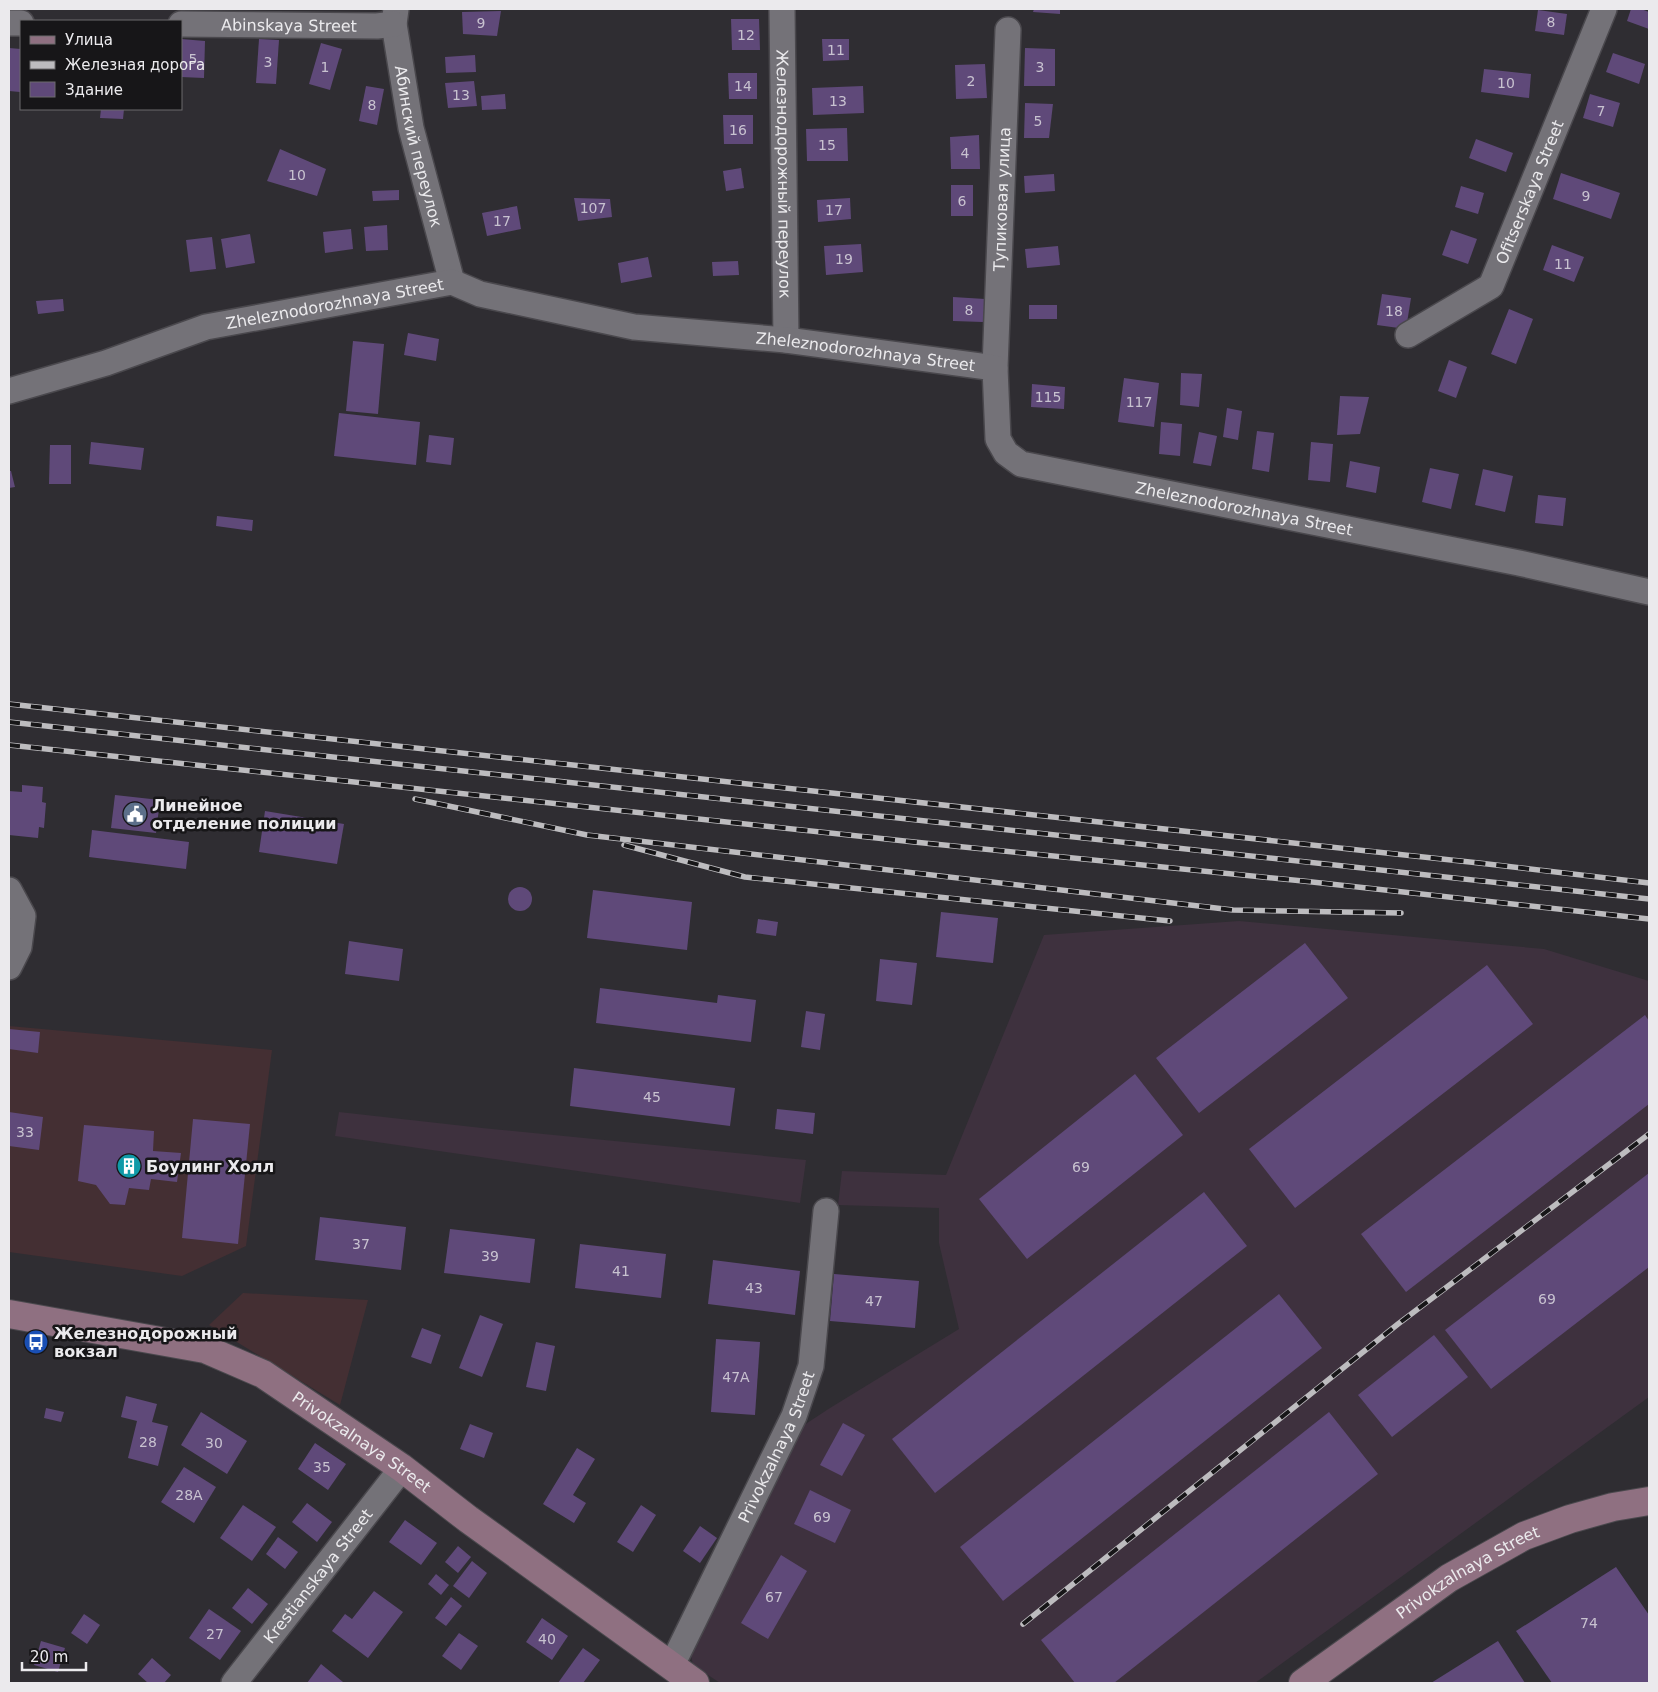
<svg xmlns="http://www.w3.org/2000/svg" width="1658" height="1692" font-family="'DejaVu Sans',sans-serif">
<rect width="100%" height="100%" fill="#2f2d32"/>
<g fill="#442f33">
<polygon points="9,1026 272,1050 246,1246 182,1276 9,1252"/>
<polygon points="243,1293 368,1300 340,1405 209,1325"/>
</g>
<g fill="#3e313e">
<polygon points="1239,921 1544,949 1649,981 1649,1397 1255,1683 720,1683 693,1665 690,1650 795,1431 830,1408 959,1329 939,1243 939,1208 838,1205 842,1171 946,1175 1044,935"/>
<polygon points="339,1112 482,1128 806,1160 800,1203 335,1136"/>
</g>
<g fill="#5f4979">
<polygon points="1034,9 1060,9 1060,14 1033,12"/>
<polygon points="1631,9 1641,9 1649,12 1649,29 1627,21"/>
<polygon points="1538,10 1567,14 1564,35 1535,31"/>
<polygon points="501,11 497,36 463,34 462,12"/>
<polygon points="731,19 759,19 760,50 732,50"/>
<polygon points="181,39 205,41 204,78 181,77"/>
<polygon points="259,39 279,40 276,84 256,83"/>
<polygon points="822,39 849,39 849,60 823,61"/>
<polygon points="321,43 342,49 330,90 309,84"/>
<polygon points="9,48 21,49 20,92 9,91"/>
<polygon points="1025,48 1055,49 1055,86 1024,86"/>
<polygon points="1613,53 1645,64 1639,84 1606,72"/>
<polygon points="475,55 476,72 446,73 445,57"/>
<polygon points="985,64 987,98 956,99 955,65"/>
<polygon points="1484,69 1531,74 1529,98 1481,92"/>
<polygon points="728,73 757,73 757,99 729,99"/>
<polygon points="474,81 477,106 448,108 445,83"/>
<polygon points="366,86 384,89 377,125 359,121"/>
<polygon points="863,86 864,113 813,115 812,88"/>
<polygon points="505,94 506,109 482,110 481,96"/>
<polygon points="1590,94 1620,103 1613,127 1583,118"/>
<polygon points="1025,103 1053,104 1049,138 1024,138"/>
<polygon points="101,109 124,109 123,119 100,118"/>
<polygon points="723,115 753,115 753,144 724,144"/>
<polygon points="847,128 848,161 807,161 806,129"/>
<polygon points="979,135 980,169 951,169 950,137"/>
<polygon points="1476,139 1513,153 1506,172 1469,158"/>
<polygon points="280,149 326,169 317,196 267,181"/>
<polygon points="741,168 744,188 726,191 723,171"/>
<polygon points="1561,173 1620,193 1611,219 1553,199"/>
<polygon points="1054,174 1055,191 1025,193 1024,176"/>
<rect x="951" y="185" width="22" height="31"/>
<polygon points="1461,186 1484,193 1478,214 1455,207"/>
<polygon points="399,190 399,200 373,201 372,191"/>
<polygon points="574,198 610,199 612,217 578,221"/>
<polygon points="850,198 851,219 818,222 817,200"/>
<polygon points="517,206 521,229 487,236 482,213"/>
<polygon points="387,225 388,250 366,251 364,227"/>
<polygon points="351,229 353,249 325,253 323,232"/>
<polygon points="1451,230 1477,239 1468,264 1442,255"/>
<polygon points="250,234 255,263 226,268 221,239"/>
<polygon points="212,237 216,269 190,272 186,240"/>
<polygon points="861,244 863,272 826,275 824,246"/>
<polygon points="1552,245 1584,257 1574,282 1543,270"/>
<polygon points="1058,246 1060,265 1027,268 1025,249"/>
<polygon points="648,257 652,277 621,283 618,263"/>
<polygon points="738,261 739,275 713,276 712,262"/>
<polygon points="1382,294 1411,298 1406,329 1377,325"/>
<polygon points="953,297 985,299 983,322 953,321"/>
<polygon points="63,299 64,311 38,314 36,301"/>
<rect x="1029" y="305" width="28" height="14"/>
<polygon points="1509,309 1533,319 1516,364 1491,354"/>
<polygon points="408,333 439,339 436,361 404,355"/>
<polygon points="353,341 384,344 378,414 346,411"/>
<polygon points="1449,360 1467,367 1456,398 1438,391"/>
<polygon points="1181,373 1202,374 1199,407 1180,405"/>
<polygon points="1124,378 1159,383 1154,427 1118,422"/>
<polygon points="1032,384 1065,387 1064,409 1031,407"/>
<polygon points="1340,396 1369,397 1360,434 1337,435"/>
<polygon points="1227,408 1242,411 1238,440 1223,437"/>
<polygon points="339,413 420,422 416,465 334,456"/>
<polygon points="1161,422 1182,424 1180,456 1159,454"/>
<polygon points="1257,431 1274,433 1269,472 1252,469"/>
<polygon points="1199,432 1217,436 1211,466 1193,463"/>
<polygon points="429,435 454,438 451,465 426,462"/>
<polygon points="91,442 144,448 141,470 89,464"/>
<polygon points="1311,442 1333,444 1330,482 1308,480"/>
<polygon points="50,445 71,445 71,484 49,484"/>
<polygon points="1350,461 1380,467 1376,493 1346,487"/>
<polygon points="1430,468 1459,474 1451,509 1422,502"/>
<polygon points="1483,469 1513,476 1505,512 1475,505"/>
<polygon points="9,471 11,471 15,487 9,488"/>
<polygon points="1538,495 1566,498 1563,526 1535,523"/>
<polygon points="217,516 253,520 252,531 216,526"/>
<polygon points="22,785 43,787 42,802 46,803 44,828 39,827 38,838 9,835 9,791 22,792"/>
<polygon points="115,795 160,800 156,833 111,828"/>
<polygon points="265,811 344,824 337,864 259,852"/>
<polygon points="92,830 189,842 186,869 89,857"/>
<circle cx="520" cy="899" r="12"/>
<polygon points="593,890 692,902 687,950 587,938"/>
<polygon points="941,912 998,918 993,963 936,957"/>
<polygon points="758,919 778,922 776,936 756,933"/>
<polygon points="349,941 403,949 399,981 345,974"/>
<polygon points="1305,943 1348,998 1199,1113 1156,1058"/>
<polygon points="880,959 917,963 912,1005 876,1001"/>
<polygon points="1487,965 1533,1024 1295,1208 1249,1149"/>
<polygon points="600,988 717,1003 718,995 756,1000 751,1042 596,1023"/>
<polygon points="806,1011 825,1014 820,1050 801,1047"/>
<polygon points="1645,1015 1649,1021 1649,1104 1406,1292 1361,1234"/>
<polygon points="9,1029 40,1032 38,1053 9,1049"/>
<polygon points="574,1068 735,1088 730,1126 570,1106"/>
<polygon points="1135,1074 1183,1135 1027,1259 979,1199"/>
<polygon points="777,1109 815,1113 813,1134 775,1129"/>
<polygon points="9,1112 43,1117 39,1150 9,1146"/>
<polygon points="193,1119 250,1124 238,1244 182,1238"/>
<polygon points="84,1125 154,1131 153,1151 181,1153 177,1182 151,1179 149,1190 129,1188 125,1205 110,1204 96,1185 78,1181"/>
<polygon points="1649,1173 1649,1267 1491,1389 1445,1330"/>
<polygon points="1204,1192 1247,1246 935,1493 892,1439"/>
<polygon points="320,1217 406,1227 401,1270 315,1260"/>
<polygon points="450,1229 535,1239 530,1283 444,1273"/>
<polygon points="580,1244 666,1254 661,1298 575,1288"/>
<polygon points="713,1260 800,1271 795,1315 708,1304"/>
<polygon points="834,1274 919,1281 915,1328 830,1321"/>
<polygon points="1279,1294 1322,1348 1003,1601 960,1547"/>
<polygon points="480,1315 503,1324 482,1377 459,1368"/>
<polygon points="422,1328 441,1335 431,1364 411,1357"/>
<polygon points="1434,1335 1468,1377 1392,1437 1358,1395"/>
<polygon points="716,1339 760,1342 755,1415 711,1412"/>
<polygon points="536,1342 555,1346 546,1391 526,1387"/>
<polygon points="126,1396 157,1404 152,1422 168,1426 158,1466 128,1458 137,1421 121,1417"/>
<polygon points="46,1408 64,1412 61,1422 44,1418"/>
<polygon points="201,1412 247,1441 227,1474 181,1445"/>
<polygon points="1329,1412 1378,1474 1114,1683 1075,1683 1041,1640"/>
<polygon points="843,1423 865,1435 842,1476 820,1465"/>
<polygon points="470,1424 493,1433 484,1458 460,1449"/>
<polygon points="315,1443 346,1464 328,1490 298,1469"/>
<polygon points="577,1448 595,1459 573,1495 586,1503 574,1523 543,1504"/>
<polygon points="184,1467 216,1487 194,1523 161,1502"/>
<polygon points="810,1490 851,1510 835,1543 794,1524"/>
<polygon points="307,1503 332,1522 317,1542 292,1522"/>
<polygon points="243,1505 276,1527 252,1561 220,1538"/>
<polygon points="641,1505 656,1515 633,1552 617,1542"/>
<polygon points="405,1520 437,1543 421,1565 389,1542"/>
<polygon points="700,1526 717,1538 700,1563 683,1551"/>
<polygon points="278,1537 298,1552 285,1569 266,1554"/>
<polygon points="458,1546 471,1557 458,1573 445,1562"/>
<polygon points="781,1555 807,1571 768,1639 741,1623"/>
<polygon points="472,1561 487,1573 469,1598 453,1586"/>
<polygon points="1616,1567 1649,1615 1649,1683 1552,1683 1516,1631"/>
<polygon points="436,1574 449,1585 441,1595 428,1584"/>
<polygon points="248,1588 268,1604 252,1624 232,1608"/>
<polygon points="374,1591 403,1612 368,1658 332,1631 345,1614 352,1619"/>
<polygon points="451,1597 462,1606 446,1626 435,1618"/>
<polygon points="209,1609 241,1631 220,1660 189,1638"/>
<polygon points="84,1614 100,1625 87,1644 71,1633"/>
<polygon points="542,1618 568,1636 552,1660 526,1642"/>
<polygon points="459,1633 478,1646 461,1670 442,1656"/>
<polygon points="41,1641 65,1648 58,1672 34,1665"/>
<polygon points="1498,1641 1525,1683 1431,1683"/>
<polygon points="583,1648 600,1660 583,1683 558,1683"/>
<polygon points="152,1658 171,1675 164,1683 148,1683 138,1674"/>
<polygon points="321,1664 343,1682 342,1683 307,1683"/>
</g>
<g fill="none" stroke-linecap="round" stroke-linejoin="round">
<defs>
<g id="street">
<path id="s1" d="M 396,9 L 394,24 L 411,128 L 452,282"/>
<path id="s2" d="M 782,9 L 786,340"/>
<polyline points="9,23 21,23"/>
<path id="s3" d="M 181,24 L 377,26 L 394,24"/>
<path id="s4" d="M 1408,335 L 1491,286 L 1604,9"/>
<path id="s5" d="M 995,368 L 1008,30"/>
<path id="s6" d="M 9,391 L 106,363 L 206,327 L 452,282 L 480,294 L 634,327 L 786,340 L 995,368 L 998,439 L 1006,453 L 1021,464 L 1519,563 L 1649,592"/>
<polyline points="9,890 23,916 19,947 9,967"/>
<path id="s7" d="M 672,1665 L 794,1416 L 811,1366 L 826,1211"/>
<path id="s8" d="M 234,1683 L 402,1468"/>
</g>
<g id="secondary">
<path id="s9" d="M 9,1314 L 205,1349 L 263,1374 L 402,1468 L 468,1519 L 695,1683"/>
<path id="s10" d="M 1303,1683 L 1449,1578 L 1524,1536 L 1570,1519 L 1613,1507 L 1649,1501"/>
</g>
</defs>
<use href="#street" stroke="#4a484d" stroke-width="28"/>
<use href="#secondary" stroke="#4a484d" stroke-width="30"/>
<use href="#street" stroke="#747278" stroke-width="25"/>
<use href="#secondary" stroke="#8f7081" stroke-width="28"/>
<defs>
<g id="rail">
<polyline points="9,704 1479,863 1649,883"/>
<polyline points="9,722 1649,899"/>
<polyline points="9,745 914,842 1303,881 1649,919"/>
<polyline points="415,799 587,835 1233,910 1401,913"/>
<polyline points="624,845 745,877 1170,921"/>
<polyline points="1023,1624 1398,1324 1649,1134"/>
</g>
</defs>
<use href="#rail" stroke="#bdbcbf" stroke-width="5.5"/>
<use href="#rail" stroke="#171618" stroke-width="4" stroke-dasharray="11" stroke-linecap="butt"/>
</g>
<defs>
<symbol id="civic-disc" viewBox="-11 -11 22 22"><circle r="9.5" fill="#5c6f8a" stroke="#171618"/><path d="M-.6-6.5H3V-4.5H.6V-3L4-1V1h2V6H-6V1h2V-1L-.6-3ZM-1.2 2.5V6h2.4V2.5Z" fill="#fff"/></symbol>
<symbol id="building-disc" viewBox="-11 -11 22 22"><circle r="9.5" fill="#0f9aa8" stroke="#171618"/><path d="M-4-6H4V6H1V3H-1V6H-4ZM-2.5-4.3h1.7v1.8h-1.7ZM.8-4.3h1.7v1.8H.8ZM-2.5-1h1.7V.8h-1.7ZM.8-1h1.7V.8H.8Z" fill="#fff"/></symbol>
<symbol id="bus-disc" viewBox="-11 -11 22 22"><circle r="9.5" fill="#1a4fb4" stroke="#171618"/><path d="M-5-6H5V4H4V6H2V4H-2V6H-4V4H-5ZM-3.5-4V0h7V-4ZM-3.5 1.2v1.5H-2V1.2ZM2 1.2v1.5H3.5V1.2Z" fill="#fff"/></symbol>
</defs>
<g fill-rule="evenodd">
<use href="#civic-disc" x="121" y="800" width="28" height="28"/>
<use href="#building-disc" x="115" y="1152" width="28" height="28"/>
<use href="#bus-disc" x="22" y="1328" width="28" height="28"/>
</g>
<g text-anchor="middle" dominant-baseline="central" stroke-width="5" stroke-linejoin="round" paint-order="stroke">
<g font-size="14" fill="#c8c2d0">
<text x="1551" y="22">8</text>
<text x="481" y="23">9</text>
<text x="746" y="35">12</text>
<text x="836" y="50">11</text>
<text x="193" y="59">5</text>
<text x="268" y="62">3</text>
<text x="325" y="67">1</text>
<text x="1040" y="67">3</text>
<text x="971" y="81">2</text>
<text x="1506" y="83">10</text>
<text x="743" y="86">14</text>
<text x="461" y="95">13</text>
<text x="838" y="101">13</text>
<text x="372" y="105">8</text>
<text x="1601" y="111">7</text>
<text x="1038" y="121">5</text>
<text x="738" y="130">16</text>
<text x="827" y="145">15</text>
<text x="965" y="153">4</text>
<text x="297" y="175">10</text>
<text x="1586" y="196">9</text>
<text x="962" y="201">6</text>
<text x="593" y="208">107</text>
<text x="834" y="210">17</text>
<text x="502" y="221">17</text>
<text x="844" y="259">19</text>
<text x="1563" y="264">11</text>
<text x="969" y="310">8</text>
<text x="1394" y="311">18</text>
<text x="1048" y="397">115</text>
<text x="1139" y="402">117</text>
<text x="652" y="1097">45</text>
<text x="25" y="1132">33</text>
<text x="1081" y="1167">69</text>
<text x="361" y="1244">37</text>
<text x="490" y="1256">39</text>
<text x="621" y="1271">41</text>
<text x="754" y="1288">43</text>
<text x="1547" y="1299">69</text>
<text x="874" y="1301">47</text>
<text x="736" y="1377">47А</text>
<text x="148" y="1442">28</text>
<text x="214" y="1443">30</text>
<text x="322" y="1467">35</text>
<text x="189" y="1495">28А</text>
<text x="822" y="1517">69</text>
<text x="774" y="1597">67</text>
<text x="1589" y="1623">74</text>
<text x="215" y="1634">27</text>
<text x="547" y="1639">40</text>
</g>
<g font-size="16" fill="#ebeaed" stroke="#171618">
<text stroke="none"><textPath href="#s3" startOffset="108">Abinskaya Street</textPath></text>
<text stroke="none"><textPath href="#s1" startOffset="140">Абинский переулок</textPath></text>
<text stroke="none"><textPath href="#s2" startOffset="165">Железнодорожный переулок</textPath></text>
<text stroke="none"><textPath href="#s4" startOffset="198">Ofitserskaya Street</textPath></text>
<text stroke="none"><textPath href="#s5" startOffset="169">Тупиковая улица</textPath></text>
<text stroke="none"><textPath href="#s6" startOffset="338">Zheleznodorozhnaya Street</textPath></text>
<text stroke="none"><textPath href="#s6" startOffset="878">Zheleznodorozhnaya Street</textPath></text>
<text stroke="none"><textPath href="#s6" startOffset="1342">Zheleznodorozhnaya Street</textPath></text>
<text stroke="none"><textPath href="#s9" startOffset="382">Privokzalnaya Street</textPath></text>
<text stroke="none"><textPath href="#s7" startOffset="242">Privokzalnaya Street</textPath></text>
<text stroke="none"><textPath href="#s10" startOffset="199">Privokzalnaya Street</textPath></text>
<text stroke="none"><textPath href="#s8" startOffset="136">Krestianskaya Street</textPath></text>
</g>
<g font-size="16" font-weight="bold" fill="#ebeaed" stroke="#171618" text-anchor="start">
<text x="152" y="805">Линейное<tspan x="152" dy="18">отделение полиции</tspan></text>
<text x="146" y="1166">Боулинг Холл</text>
<text x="54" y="1333">Железнодорожный<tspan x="54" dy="18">вокзал</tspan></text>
</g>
</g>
<rect width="1658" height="1692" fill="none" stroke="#ebeaed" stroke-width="20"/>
<rect x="20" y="20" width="162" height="90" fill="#171618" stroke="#6c6b6d"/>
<rect x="30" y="36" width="25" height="8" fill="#8f7081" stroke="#6c6b6d"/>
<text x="65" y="45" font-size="15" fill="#ebeaed">Улица</text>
<rect x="30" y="61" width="25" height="8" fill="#bdbcbf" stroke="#6c6b6d"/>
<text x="65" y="70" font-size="15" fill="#ebeaed">Железная дорога</text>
<rect x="30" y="82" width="25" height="15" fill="#5f4979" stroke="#6c6b6d"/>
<text x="65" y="95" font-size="15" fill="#ebeaed">Здание</text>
<path d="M22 1662v8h64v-8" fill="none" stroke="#ebeaed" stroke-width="2.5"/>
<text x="30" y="1662" font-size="15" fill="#ebeaed" stroke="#171618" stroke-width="4" paint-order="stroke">20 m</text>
</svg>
